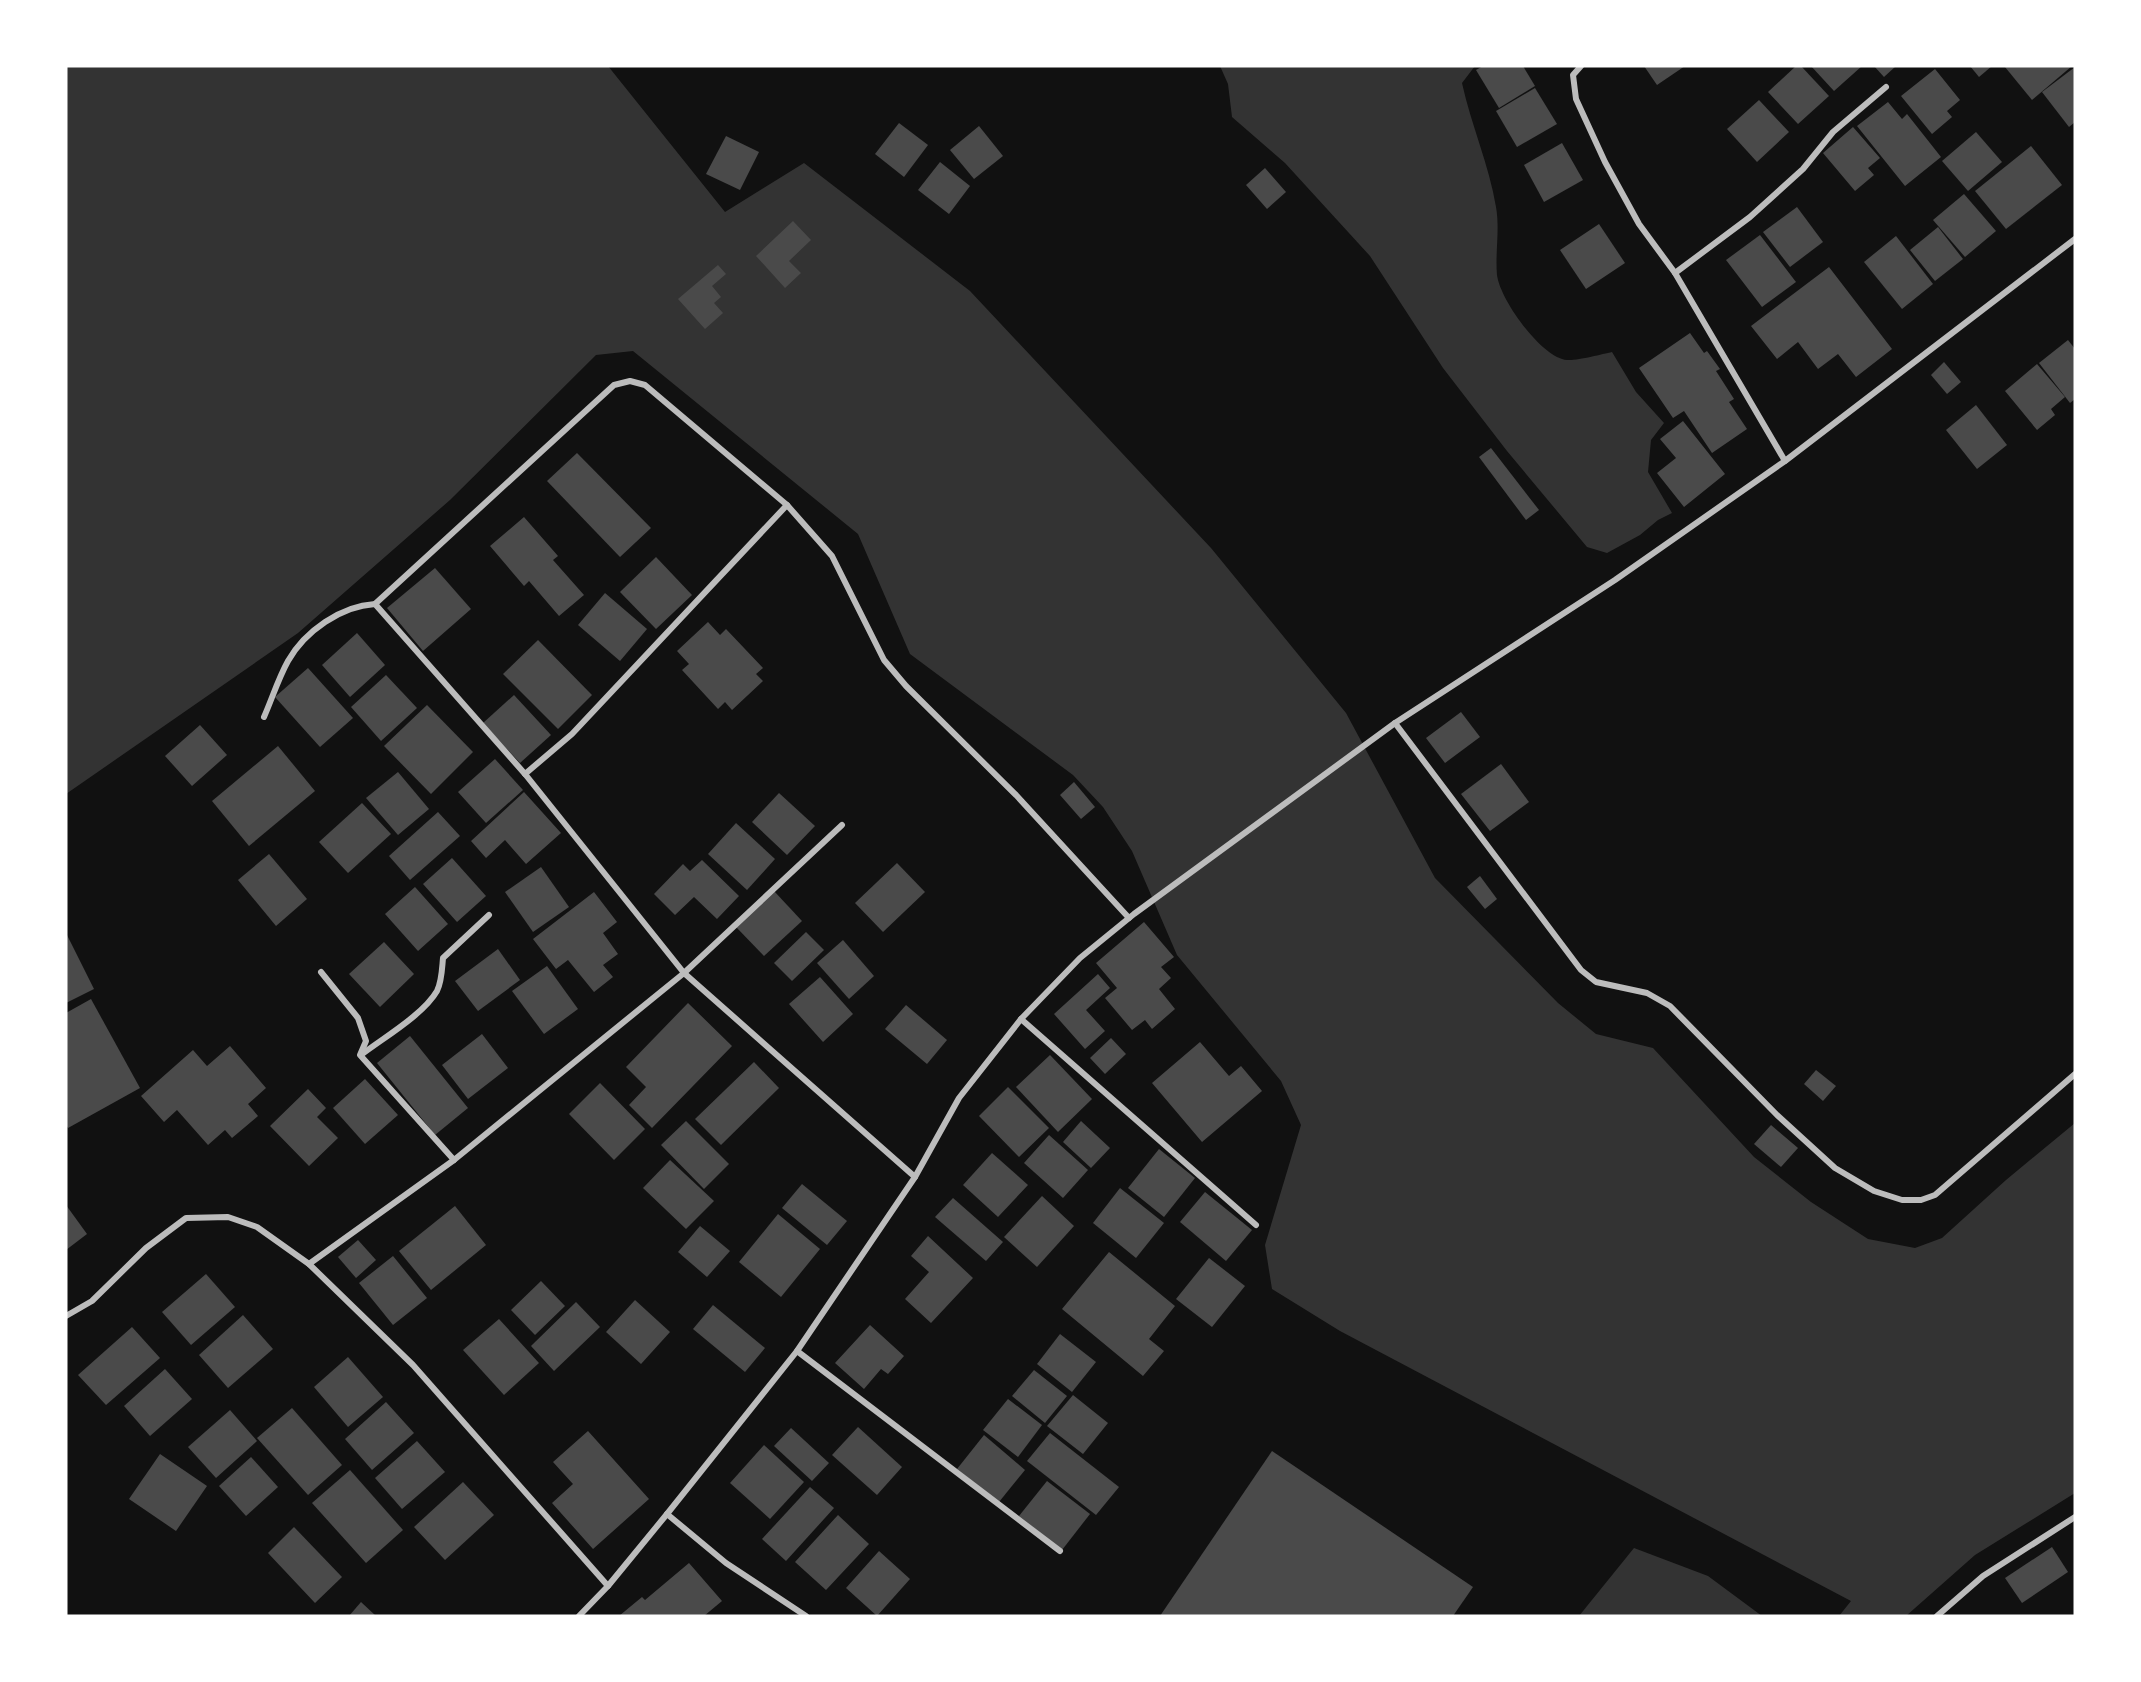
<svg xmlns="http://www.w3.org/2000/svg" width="2141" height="1682" font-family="'IBM Plex Sans',sans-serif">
<rect width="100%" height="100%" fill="#111"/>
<g fill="#333">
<polygon points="66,66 608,66 725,212 804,163 970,291 1211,548 1346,713 1435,878 1558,1003 1596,1034 1653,1048 1754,1157 1811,1202 1868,1239 1915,1248 1942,1238 2006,1180 2075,1123 2075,1493 1975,1555 1906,1616 1839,1616 1851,1601 1340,1331 1272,1289 1265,1245 1301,1125 1281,1081 1177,955 1132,851 1103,807 1073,775 910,654 858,534 633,351 596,355 450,500 298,633 66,794"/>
<path d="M 1220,66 L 1475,66 L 1462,83 C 1471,125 1489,164 1496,207 C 1500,229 1495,253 1497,275 C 1500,300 1542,358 1567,360 C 1577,361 1602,354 1612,352 L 1636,392 L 1664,423 L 1651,440 L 1648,472 L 1672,513 L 1658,520 L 1640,535 L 1607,553 L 1587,547 L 1507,451 L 1443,368 L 1370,256 L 1285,163 L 1232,117 L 1228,84 Z"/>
<polygon points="1634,1548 1708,1576 1762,1616 1579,1616"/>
</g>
<g fill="#4a4a4a">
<polygon points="1483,66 1523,66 1535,86 1499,108 1476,70"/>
<polygon points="1644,66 1685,66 1657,85"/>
<polygon points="1796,66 1801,66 1829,96 1798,124 1768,92"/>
<polygon points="1811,66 1862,66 1834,91"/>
<polygon points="1874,66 1896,66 1884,77"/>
<polygon points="1970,66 1992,66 1979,77"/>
<polygon points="2007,66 2072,66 2032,100 2005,67"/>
<polygon points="2075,67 2075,122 2069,127 2042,92"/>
<polygon points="1935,69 1960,100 1947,111 1952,117 1932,134 1901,96"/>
<polygon points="1535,88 1557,124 1517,147 1496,111"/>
<polygon points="1759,100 1789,132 1757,162 1727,129"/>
<polygon points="1888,102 1902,119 1907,114 1941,157 1905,186 1857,126"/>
<polygon points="899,123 928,145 904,177 875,154"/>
<polygon points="979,126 1003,156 974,179 950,150"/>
<polygon points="1853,127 1880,158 1868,168 1874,175 1855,191 1823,153"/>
<polygon points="1976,132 2002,162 1968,191 1942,161"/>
<polygon points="726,136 759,152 740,190 706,174"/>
<polygon points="1562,143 1583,180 1544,202 1524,165"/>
<polygon points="2031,146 2062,185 2006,229 1975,191"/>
<polygon points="940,162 970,186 949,214 918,190"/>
<polygon points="1265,168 1286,192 1267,209 1246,185"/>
<polygon points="1964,194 1996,231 1965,257 1933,220"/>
<polygon points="1797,207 1823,242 1790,267 1763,232"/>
<polygon points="793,221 811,240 789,261 801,273 785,288 756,256"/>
<polygon points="1599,224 1625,263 1586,289 1560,250"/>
<polygon points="1938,227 1963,259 1935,281 1910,250"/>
<polygon points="1760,235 1796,282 1762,307 1726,260"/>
<polygon points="1896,236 1933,284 1902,309 1864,262"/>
<polygon points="718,265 726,274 712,286 721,297 714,303 723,313 705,329 678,299"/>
<polygon points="1829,267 1892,349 1856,377 1838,354 1818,369 1798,342 1777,359 1751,326"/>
<polygon points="1690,333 1704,353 1707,351 1720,369 1716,371 1734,399 1729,402 1747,429 1712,453 1684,411 1673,418 1639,368"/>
<polygon points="2068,340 2075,349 2075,399 2070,403 2039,363"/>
<polygon points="1944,362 1961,382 1947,394 1931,375"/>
<polygon points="2037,364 2065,397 2051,409 2055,415 2037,430 2005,391"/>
<polygon points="1976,405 2007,445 1977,469 1946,430"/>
<polygon points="1683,421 1725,474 1684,507 1657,473 1676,458 1660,439"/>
<polygon points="1491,448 1539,510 1526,520 1479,457"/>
<polygon points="577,453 651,528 620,557 547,481"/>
<polygon points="524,517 558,556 553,560 584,595 559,616 529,581 524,586 490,546"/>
<polygon points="656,557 692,595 656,629 620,592"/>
<polygon points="435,568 471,609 423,651 387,608"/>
<polygon points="605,593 647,629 620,661 578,625"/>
<polygon points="708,622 720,635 726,629 763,668 756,674 763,681 732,710 725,702 718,709 682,670 689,664 677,651"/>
<polygon points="357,633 385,665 350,697 322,665"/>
<polygon points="538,640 592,695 558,729 503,674"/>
<polygon points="308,668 353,718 320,747 275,697"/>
<polygon points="386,675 417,708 381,741 351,707"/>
<polygon points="514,695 551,735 520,763 483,723"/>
<polygon points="427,705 473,752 431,794 384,746"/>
<polygon points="1461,712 1480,737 1445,763 1426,738"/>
<polygon points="200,725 227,755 192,786 165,756"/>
<polygon points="278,746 315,791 249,846 212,801"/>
<polygon points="495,759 523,790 486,823 458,792"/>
<polygon points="1501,764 1529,802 1490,831 1461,794"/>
<polygon points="398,772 429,809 398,835 366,798"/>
<polygon points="1074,782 1095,807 1081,819 1060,795"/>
<polygon points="524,792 561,833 526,864 505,840 486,858 471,841"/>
<polygon points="779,793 815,826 787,855 752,822"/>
<polygon points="362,803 391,834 348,873 319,842"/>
<polygon points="438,812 460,836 410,880 389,856"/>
<polygon points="736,823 775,859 747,890 708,854"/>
<polygon points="269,854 307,899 276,926 238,880"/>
<polygon points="452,858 486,896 457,922 423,884"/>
<polygon points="702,860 739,896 717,919 694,897 675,915 654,894 683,864 690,871"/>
<polygon points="897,863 925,892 883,932 855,903"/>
<polygon points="541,867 569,907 533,932 505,892"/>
<polygon points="1480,876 1497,899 1485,909 1467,887"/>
<polygon points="415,887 448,924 418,951 385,914"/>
<polygon points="774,891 802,921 764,956 736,927"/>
<polygon points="594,892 617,922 603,933 618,954 603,965 613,977 594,992 568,960 556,969 533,939"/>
<polygon points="1144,922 1174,957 1161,967 1171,978 1159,989 1175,1009 1152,1029 1145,1020 1132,1030 1105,998 1117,988 1096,963"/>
<polygon points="806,932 824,950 792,981 774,963"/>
<polygon points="66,933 94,989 66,1003"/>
<polygon points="843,940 874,976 849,999 817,963"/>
<polygon points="384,942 414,974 380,1007 349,974"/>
<polygon points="498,949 520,980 478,1011 455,981"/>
<polygon points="547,966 578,1009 544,1034 512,991"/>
<polygon points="1098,974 1110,988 1086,1010 1105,1031 1085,1049 1054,1014"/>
<polygon points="820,977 853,1014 823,1042 789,1004"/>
<polygon points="91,999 140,1088 68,1128 66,1125 66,1013"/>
<polygon points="688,1003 732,1046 652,1128 629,1105 646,1087 626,1067"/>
<polygon points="906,1005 947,1040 927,1064 885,1029"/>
<polygon points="482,1034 508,1068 468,1099 442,1065"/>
<polygon points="410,1036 468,1108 435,1135 377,1063"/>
<polygon points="1111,1038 1126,1054 1105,1074 1090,1058"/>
<polygon points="1200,1042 1229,1076 1241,1066 1262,1091 1202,1142 1152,1083"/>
<polygon points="230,1046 266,1088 248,1104 258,1116 232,1138 225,1130 208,1145 177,1110 164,1122 141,1096 193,1050 207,1066"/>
<polygon points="1050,1055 1092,1099 1058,1132 1016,1087"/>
<polygon points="754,1062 779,1088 721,1145 695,1119"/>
<polygon points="1816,1070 1836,1086 1823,1101 1804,1084"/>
<polygon points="365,1079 398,1115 365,1144 333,1108"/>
<polygon points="600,1083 645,1129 614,1160 569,1114"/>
<polygon points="1008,1087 1049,1128 1019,1157 979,1116"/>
<polygon points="308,1089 326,1108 317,1117 338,1138 309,1166 270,1126"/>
<polygon points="686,1121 729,1164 704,1189 661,1145"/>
<polygon points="1081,1121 1110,1148 1091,1168 1063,1142"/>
<polygon points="1771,1125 1798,1148 1781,1167 1754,1144"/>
<polygon points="1049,1135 1088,1170 1063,1198 1024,1163"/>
<polygon points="1159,1149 1195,1178 1164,1217 1128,1188"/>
<polygon points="992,1153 1028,1185 998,1217 963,1185"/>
<polygon points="670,1160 714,1201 686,1229 643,1188"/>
<polygon points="802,1184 847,1221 827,1245 782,1208"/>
<polygon points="1120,1188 1164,1223 1136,1258 1093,1223"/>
<polygon points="1205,1192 1252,1230 1226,1261 1180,1222"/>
<polygon points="1042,1196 1074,1226 1037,1267 1004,1237"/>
<polygon points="953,1198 1003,1242 986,1261 935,1217"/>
<polygon points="66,1205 87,1234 66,1250"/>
<polygon points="455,1206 486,1245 431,1290 399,1251"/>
<polygon points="778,1214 820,1249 781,1297 739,1262"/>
<polygon points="700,1226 730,1251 707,1277 678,1252"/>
<polygon points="928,1236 973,1278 931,1323 905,1299 929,1272 911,1256"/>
<polygon points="358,1240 376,1260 356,1278 338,1257"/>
<polygon points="1109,1252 1175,1306 1149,1339 1164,1351 1143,1376 1062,1309"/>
<polygon points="393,1256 427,1298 393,1325 359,1283"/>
<polygon points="1209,1258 1245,1286 1212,1327 1176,1299"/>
<polygon points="206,1274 235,1307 191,1345 162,1312"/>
<polygon points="541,1281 565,1306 535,1335 511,1310"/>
<polygon points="635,1300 670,1332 641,1364 606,1332"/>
<polygon points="576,1302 600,1327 554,1371 531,1346"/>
<polygon points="713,1305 765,1348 745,1372 693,1329"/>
<polygon points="243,1315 273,1349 228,1388 199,1355"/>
<polygon points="499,1319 539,1363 504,1395 463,1350"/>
<polygon points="870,1325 904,1356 888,1374 881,1369 864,1389 835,1363"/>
<polygon points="132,1327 160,1358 106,1405 78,1375"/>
<polygon points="1060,1334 1096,1362 1072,1392 1037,1364"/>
<polygon points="348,1357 383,1397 348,1427 314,1387"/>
<polygon points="165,1369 192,1399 150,1436 124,1406"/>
<polygon points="1034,1370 1067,1396 1045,1423 1012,1396"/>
<polygon points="1073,1395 1108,1423 1083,1454 1047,1426"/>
<polygon points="1008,1399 1042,1425 1018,1457 983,1430"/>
<polygon points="386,1402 414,1433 372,1470 345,1439"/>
<polygon points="292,1408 342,1465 308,1495 257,1438"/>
<polygon points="230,1410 257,1441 216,1478 188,1447"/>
<polygon points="858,1427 902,1467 877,1495 832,1455"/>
<polygon points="791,1428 829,1463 812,1481 774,1446"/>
<polygon points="588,1431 649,1499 593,1549 552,1503 573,1484 553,1462"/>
<polygon points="1050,1433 1119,1487 1096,1515 1027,1461"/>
<polygon points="984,1435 1025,1470 999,1502 957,1469"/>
<polygon points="417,1441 445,1472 402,1509 375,1478"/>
<polygon points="764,1445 804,1482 770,1519 730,1483"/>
<polygon points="1272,1451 1473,1587 1453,1616 1160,1616"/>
<polygon points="160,1454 207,1486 176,1531 129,1499"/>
<polygon points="251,1457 278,1487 246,1516 219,1486"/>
<polygon points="350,1470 403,1530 366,1563 312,1503"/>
<polygon points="1047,1481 1090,1514 1062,1550 1019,1516"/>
<polygon points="463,1482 494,1515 445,1560 414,1527"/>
<polygon points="810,1487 834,1508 786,1561 762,1539"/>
<polygon points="838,1515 869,1544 826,1590 795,1562"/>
<polygon points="294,1527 342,1577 315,1603 268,1553"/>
<polygon points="2052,1547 2068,1572 2022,1603 2005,1578"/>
<polygon points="879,1551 910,1579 877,1616 846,1588"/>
<polygon points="689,1563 722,1601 704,1616 619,1616 642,1597 645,1600"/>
<polygon points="361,1602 376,1616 349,1616"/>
</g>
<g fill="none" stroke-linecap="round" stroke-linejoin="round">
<g stroke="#bcbcbc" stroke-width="6">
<polyline points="1581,66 1573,75 1576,99 1605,162 1639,224 1675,273 1785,461"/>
<polyline points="1675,273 1750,217 1803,169 1833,132 1886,87"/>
<polyline points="375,604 525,774 684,973 842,825"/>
<path d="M 264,717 C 272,699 278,679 288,661 C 305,631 341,606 375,604 L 614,385 L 630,381 L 645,385 L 787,505 L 832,556 L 884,660 L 906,686 L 1016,795 L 1129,918"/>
<polyline points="1395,723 1581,970 1596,982 1647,993 1670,1006 1777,1115 1835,1168 1874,1191 1902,1200 1921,1200 1935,1195 2075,1074"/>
<polyline points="525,774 572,734 787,505"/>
<polyline points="321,972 358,1018 366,1041 360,1055 454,1160"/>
<polyline points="1021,1019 1256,1225"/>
<path d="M 361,1055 C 383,1038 423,1015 437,991 C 442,981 442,968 443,958 L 489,915"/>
<polyline points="309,1264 454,1160 684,973 915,1177"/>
<polyline points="66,1316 92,1301 146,1248 186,1218 228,1217 257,1227 309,1264 413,1365 608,1586"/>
<polyline points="797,1351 1060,1551"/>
<polyline points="667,1514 726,1563 806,1616"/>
<polyline points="579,1616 608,1586 667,1514 797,1351 915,1177 959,1098 1021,1019 1080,958 1134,914 1395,723 1615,580 1785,461 2075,239"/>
<polyline points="1937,1616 1983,1576 2075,1517"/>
</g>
</g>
<rect width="2141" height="1682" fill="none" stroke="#ffffff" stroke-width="135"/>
</svg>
